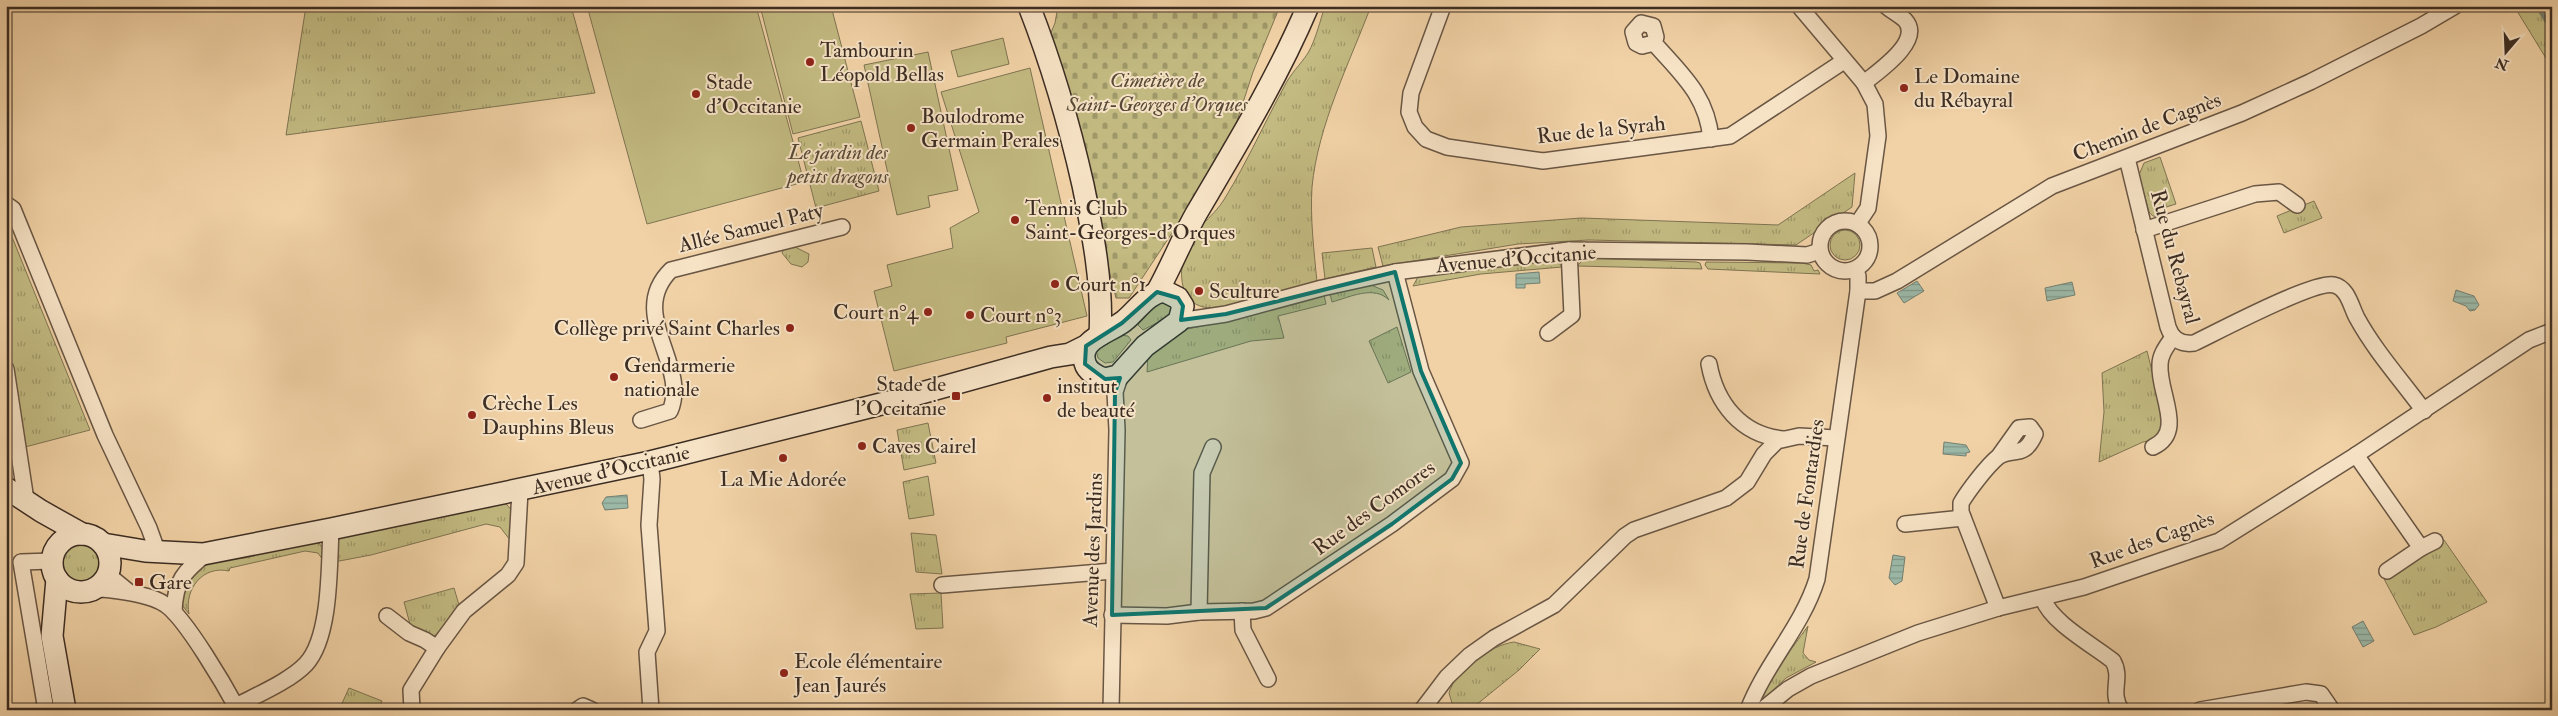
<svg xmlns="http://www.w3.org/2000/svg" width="2558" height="716" font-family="'IM FELL Double Pica',serif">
<defs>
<pattern id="grass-tufts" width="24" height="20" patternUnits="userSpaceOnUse" patternTransform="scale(1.25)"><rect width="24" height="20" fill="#c2ba81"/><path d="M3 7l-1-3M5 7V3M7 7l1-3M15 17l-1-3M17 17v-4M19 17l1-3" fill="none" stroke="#9f9869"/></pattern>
<pattern id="cemetery-stones" width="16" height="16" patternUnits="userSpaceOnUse" patternTransform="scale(1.25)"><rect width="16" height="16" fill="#c2ba81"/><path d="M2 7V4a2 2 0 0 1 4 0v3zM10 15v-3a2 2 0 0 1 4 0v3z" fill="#9f9869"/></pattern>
<pattern id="water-rules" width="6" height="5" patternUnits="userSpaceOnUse" patternTransform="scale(1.25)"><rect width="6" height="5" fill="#9bb8a7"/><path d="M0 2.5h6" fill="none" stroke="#809688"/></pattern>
</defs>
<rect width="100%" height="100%" fill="#f1d2a6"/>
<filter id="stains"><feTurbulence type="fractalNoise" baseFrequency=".004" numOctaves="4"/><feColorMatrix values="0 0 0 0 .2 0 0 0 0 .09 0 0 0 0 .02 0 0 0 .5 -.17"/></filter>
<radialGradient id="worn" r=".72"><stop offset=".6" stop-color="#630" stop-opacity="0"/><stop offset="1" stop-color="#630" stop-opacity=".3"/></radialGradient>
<g fill="url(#grass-tufts)" stroke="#7f7452">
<polygon points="306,6 571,6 595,93 286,135"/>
<path d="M 1325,6 L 1371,6 C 1349,64 1318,125 1312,187 C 1310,218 1314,251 1317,282 C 1292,288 1225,312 1203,307 C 1180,301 1179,274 1184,256 C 1191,228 1212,220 1225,198 C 1247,162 1264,124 1284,87 C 1290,74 1301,64 1308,53 C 1316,39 1320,21 1325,6 Z"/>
<polygon points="2514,6 2545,6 2552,15 2552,68"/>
<polygon points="861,121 879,191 816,208 798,138"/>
<path d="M 2160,157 L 2176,204 L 2163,208 L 2166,216 C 2159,218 2153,218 2149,212 L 2139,175 L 2144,163 Z"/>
<polygon points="1855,173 1852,207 1796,245 1589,240 1518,244 1383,266 1378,247 1461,227 1581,218 1778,225"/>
<polygon points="2314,201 2322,218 2284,233 2277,216"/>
<polygon points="6,222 90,430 6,452"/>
<circle cx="1845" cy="245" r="15"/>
<polygon points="795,247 809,254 808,262 802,267 791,264 782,253 784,249"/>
<polygon points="1372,248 1376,267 1325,279 1322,253"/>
<polygon points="1585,258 1696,262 1700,263 1702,269 1577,266"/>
<polygon points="1556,259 1562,267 1481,274 1413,286 1418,277"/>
<polygon points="1706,262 1802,263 1811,265 1814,271 1818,270 1820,274 1708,269 1705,265"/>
<path d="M 1371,285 L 1383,290 L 1389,300 C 1374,285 1350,297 1332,302 L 1330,294 Z"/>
<polygon points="1324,295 1326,304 1278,316 1284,338 1251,341 1147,372 1148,354 1187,329 1226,321"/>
<polygon points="1162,300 1172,306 1170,316 1143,330 1138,325 1141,317"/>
<polygon points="1397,327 1411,372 1388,383 1369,341"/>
<polygon points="1119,335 1128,336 1131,340 1113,362 1105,363 1098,358 1096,350"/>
<polygon points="2147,351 2163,415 2164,427 2154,440 2143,442 2099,462 2104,412 2102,373"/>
<polygon points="928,423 936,463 904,470 897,430"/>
<polygon points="928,476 934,515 909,519 903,482"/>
<path d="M 501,501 C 519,510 511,523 510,540 L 500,527 L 486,524 L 371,555 L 334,562 L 336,535 Z"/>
<polygon points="911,533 936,535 942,574 916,572"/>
<circle cx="80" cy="563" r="24"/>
<path d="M 317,540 L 323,549 L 323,560 L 318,553 L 305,551 L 230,568 L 229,571 C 203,565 184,589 189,614 L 179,601 L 186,582 L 207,563 Z"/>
<polygon points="2444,540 2487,602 2436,627 2414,635 2383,577"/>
<polygon points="454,588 459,605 442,630 434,636 411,628 404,602"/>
<polygon points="941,593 943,628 916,629 910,594"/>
<path d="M 1808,626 L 1803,653 L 1809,660 L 1816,662 L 1786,678 L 1759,703 C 1771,675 1790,651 1808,626 Z"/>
<path d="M 1514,642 L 1540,649 L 1519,670 L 1470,710 L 1454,710 L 1449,693 C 1455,670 1491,645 1514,642 Z"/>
<polygon points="349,688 382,701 378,710 339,710"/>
</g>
<polygon fill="url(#cemetery-stones)" stroke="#7f7452" points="1058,6 1280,6 1253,72 1233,133 1170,236 1129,298 1116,298 1050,35 1055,23"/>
<g fill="#c2ba81" stroke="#7f7452">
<polygon points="587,6 756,6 804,182 647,224"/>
<polygon points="760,6 831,6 860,117 793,134"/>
<polygon points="1003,38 1009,64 958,77 951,51"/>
<polygon points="928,52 958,190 928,196 930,207 897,215 864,65"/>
<polygon points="1030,68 1087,316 1006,337 1007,343 894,371 874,291 892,286 887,265 953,248 950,228 979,212 941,92"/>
</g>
<g fill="url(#water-rules)" stroke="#758072">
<polygon points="1539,272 1540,283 1525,284 1525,288 1516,288 1516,274"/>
<polygon points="1917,281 1924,291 1904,303 1897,293"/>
<polygon points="2072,282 2075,295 2047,301 2045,288"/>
<polygon points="2456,290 2474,296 2479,305 2475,310 2470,311 2466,306 2453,301"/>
<polygon points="1944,442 1966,445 1970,452 1966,453 1966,456 1943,454"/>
<polygon points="627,495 628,508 605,510 602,503 606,497"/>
<polygon points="1893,555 1905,557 1902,581 1895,585 1889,578"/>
<polygon points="2363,621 2374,641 2363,647 2352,627"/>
</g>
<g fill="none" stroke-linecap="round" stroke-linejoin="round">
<polyline stroke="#758072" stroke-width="4.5" points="2537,6 2552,29"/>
<defs>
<g id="street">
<polyline points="1443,6 1411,93 1409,112 1415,127 1426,139 1447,147 1543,161 1730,136 1844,61"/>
<polyline points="1799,6 1864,83 1875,104 1878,136 1868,208 1858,223"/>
<path d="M 1654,43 L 1642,46 L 1636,43 L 1633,32 L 1641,23 L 1653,26 L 1656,37 L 1654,43 C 1681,74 1707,95 1711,139"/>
<path d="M 1864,83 C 1877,72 1924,41 1905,20 C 1900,15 1892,11 1886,6"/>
<path d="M 2127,158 L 2168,327 C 2172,339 2181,345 2194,343 C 2217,332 2315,280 2334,285 C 2348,288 2351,307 2357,318 C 2375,351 2402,381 2424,411"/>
<polyline points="6,204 13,209 105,435 149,528 158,553"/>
<circle cx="1845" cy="246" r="25"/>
<polyline points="2144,230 2255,194 2279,192 2297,205"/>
<polyline points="1858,291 1875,291 1897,281 2052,186 2242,113 2310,82 2421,26 2455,6"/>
<polyline points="1179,321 1226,314 1322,288 1395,272 1569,250 1747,252 1807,255 1820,251"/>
<polyline points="1548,333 1572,315 1569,250"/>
<path d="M 1709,364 C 1716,403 1741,435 1783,439"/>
<polyline points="6,369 26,500"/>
<path d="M 641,420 L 670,411 C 690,365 626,314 671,270 L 842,227"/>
<path d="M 2153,447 C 2186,432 2158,393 2160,365 C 2160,354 2167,346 2173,337"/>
<polyline points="2356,455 2421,548 2387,571"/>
<polyline points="650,462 652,479 649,525 657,631 647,652 651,710"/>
<polyline points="1905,524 1963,518"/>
<polyline points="2421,548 2435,541"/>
<polyline points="107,574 129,592"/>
<polyline points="942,585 1113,571"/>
<path d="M 95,588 C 115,591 150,593 166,605 C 186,619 225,686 238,710"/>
<path d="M 2043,599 C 2052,623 2093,645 2113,661 C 2123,679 2109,691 2121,710"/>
<path d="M 1998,608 L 1961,512 L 1961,503 C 1968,491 1987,466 1998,457 C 2013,446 2023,461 2035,434 L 2030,427 L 2019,428 L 1999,456"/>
<polyline points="1242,611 1243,630 1268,679"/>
<path d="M 174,612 C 175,580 184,572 207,553"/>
<polyline points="1199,612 1202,473 1213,447"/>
<polyline points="1112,615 1167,616 1199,612 1254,611 1266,608 1392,524 1452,479 1461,463 1421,371 1395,272"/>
<polyline points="387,616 409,633 425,640 437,648"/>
<path d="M 236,706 C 257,695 290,681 306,664 C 331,637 329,566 331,529"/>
<polyline points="46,710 21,562 52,561"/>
<polyline points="412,710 411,690 437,648 464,611 508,575 516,563 520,491"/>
<polyline points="577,710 583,706 592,710"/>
<polyline points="1111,710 1117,430 1115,392 1122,371"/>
<polyline points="1422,710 1447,677 1470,655 1494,638 1554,605 1625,536 1634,530 1726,498 1747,482 1764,454 1777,441 1799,436 1836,438"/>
<path d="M 1748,710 C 1766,663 1802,627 1817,579 L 1858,291 L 1858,276 L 1854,270"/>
<polyline points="1762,710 1788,689 1811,676 1918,633 1998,608 2084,587 2219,541 2356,455 2529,340 2552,331"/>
<polyline points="2200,710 2306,692 2321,694 2332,710"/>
</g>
<g id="secondary">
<path d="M 1029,6 C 1052,65 1069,123 1083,185 C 1093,234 1103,285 1100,335"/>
<path d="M 1164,291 L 1178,298 L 1183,306 L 1179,321 L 1145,346 L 1118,376 L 1105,379 C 1097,377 1087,371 1085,363 C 1077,339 1111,332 1124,321 C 1137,311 1147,293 1164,291 Z"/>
<path d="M 1157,292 C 1171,267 1182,239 1196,214 C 1236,146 1277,79 1308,6"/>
<polyline points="6,488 41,511 82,534"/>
<circle cx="81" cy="563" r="29"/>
<polyline points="103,544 145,551 203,554 331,529 650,462 889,402 1051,357 1070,354 1086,346"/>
<polyline points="57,579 52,636 65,710"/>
</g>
</defs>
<use href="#street" stroke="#695644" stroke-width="18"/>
<use href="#secondary" stroke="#3c2d23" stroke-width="24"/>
<use href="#street" stroke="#f6e2c5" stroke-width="15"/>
<use href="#secondary" stroke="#f6e2c5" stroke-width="21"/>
</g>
<path fill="#0f766e" fill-opacity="0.2" stroke="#0f766e" stroke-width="4" stroke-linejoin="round" d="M 1395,272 L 1421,371 L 1461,463 L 1452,479 L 1392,524 L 1266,608 L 1112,615 L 1115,392 L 1120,378 L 1105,379 L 1085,364 L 1086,346 L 1122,323 L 1157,292 L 1178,298 L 1183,306 L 1181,320 L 1226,314 Z"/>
<g fill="#8f2418" stroke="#f6e2c5" stroke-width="2">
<circle cx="810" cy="62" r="5"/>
<circle cx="1904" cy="88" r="5"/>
<circle cx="696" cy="94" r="5"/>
<circle cx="911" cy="128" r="5"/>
<circle cx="1015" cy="220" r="5"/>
<circle cx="1055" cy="284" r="5"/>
<circle cx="1199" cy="291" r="5"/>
<circle cx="928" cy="312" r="5"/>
<circle cx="970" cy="315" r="5"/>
<circle cx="790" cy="328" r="5"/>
<circle cx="614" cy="377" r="5"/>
<rect x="951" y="391" width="10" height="10" rx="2.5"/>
<circle cx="1047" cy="398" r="5"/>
<circle cx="472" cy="415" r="5"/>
<circle cx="862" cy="446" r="5"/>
<circle cx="783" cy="458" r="5"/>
<rect x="134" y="577" width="10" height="10" rx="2.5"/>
<circle cx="784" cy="673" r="5"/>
</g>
<g text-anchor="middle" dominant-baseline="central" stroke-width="4" stroke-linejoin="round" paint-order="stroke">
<g font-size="21" fill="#3c2d23" stroke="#f6e2c5" text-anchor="start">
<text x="820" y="50">Tambourin<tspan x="820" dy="24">Léopold Bellas</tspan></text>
<text x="1914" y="76">Le Domaine<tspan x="1914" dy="24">du Rébayral</tspan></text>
<text x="706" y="82">Stade<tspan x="706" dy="24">d'Occitanie</tspan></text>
<text x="921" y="116">Boulodrome<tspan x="921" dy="24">Germain Perales</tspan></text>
<text x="1025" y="208">Tennis Club<tspan x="1025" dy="24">Saint-Georges-d'Orques</tspan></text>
<text x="1065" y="284">Court n°1</text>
<text x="1209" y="291">Sculture</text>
<text x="918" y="312" text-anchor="end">Court n°4</text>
<text x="980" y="315">Court n°3</text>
<text x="780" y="328" text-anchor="end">Collège privé Saint Charles</text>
<text x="624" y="365">Gendarmerie<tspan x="624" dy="24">nationale</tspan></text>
<text x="946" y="384" text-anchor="end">Stade de<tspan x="946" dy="24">l'Occitanie</tspan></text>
<text x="1057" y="386">institut<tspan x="1057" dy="24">de beauté</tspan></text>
<text x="482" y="403">Crèche Les<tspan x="482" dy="24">Dauphins Bleus</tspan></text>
<text x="872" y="446">Caves Cairel</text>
<text x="783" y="479" text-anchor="middle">La Mie Adorée</text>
<text x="149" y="582">Gare</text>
<text x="794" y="661">Ecole élémentaire<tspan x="794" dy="24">Jean Jaurés</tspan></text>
</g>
<g font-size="21" font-style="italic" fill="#574936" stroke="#f6e2c5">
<text x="1157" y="80">Cimetière de<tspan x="1157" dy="24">Saint-Georges d'Orques</tspan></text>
<text x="838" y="152">Le jardin des<tspan x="838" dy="24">petits dragons</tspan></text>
</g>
<g font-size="21" fill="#3c2d23" stroke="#f6e2c5">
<text transform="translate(2147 127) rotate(-21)">Chemin de Cagnès</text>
<text transform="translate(1601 130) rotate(-6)">Rue de la Syrah</text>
<text transform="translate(751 228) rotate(-14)">Allée Samuel Paty</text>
<text transform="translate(2175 257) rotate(75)">Rue du Rebayral</text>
<text transform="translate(1516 259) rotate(-5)">Avenue d'Occitanie</text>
<text transform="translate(611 470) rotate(-13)">Avenue d'Occitanie</text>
<text transform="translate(1807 494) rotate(-82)">Rue de Fontardies</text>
<text transform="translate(1374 508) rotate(-36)">Rue des Comores</text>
<text transform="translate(2152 540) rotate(-20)">Rue des Cagnès</text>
<text transform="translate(1093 550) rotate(-88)">Avenue des Jardins</text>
</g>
</g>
<rect width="2558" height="716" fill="none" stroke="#f1d2a6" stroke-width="25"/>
<rect x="8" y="8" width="2543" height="701" fill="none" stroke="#3c2d23" stroke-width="2.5"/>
<rect x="12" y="12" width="2533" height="691" fill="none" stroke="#3c2d23"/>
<g transform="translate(2506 52) rotate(199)" stroke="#f6e2c5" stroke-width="4" paint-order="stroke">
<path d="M0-4L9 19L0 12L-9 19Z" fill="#3c2d23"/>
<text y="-8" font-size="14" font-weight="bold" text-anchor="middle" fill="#3c2d23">N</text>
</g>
<rect width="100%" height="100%" filter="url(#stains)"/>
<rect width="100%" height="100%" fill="url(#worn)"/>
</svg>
